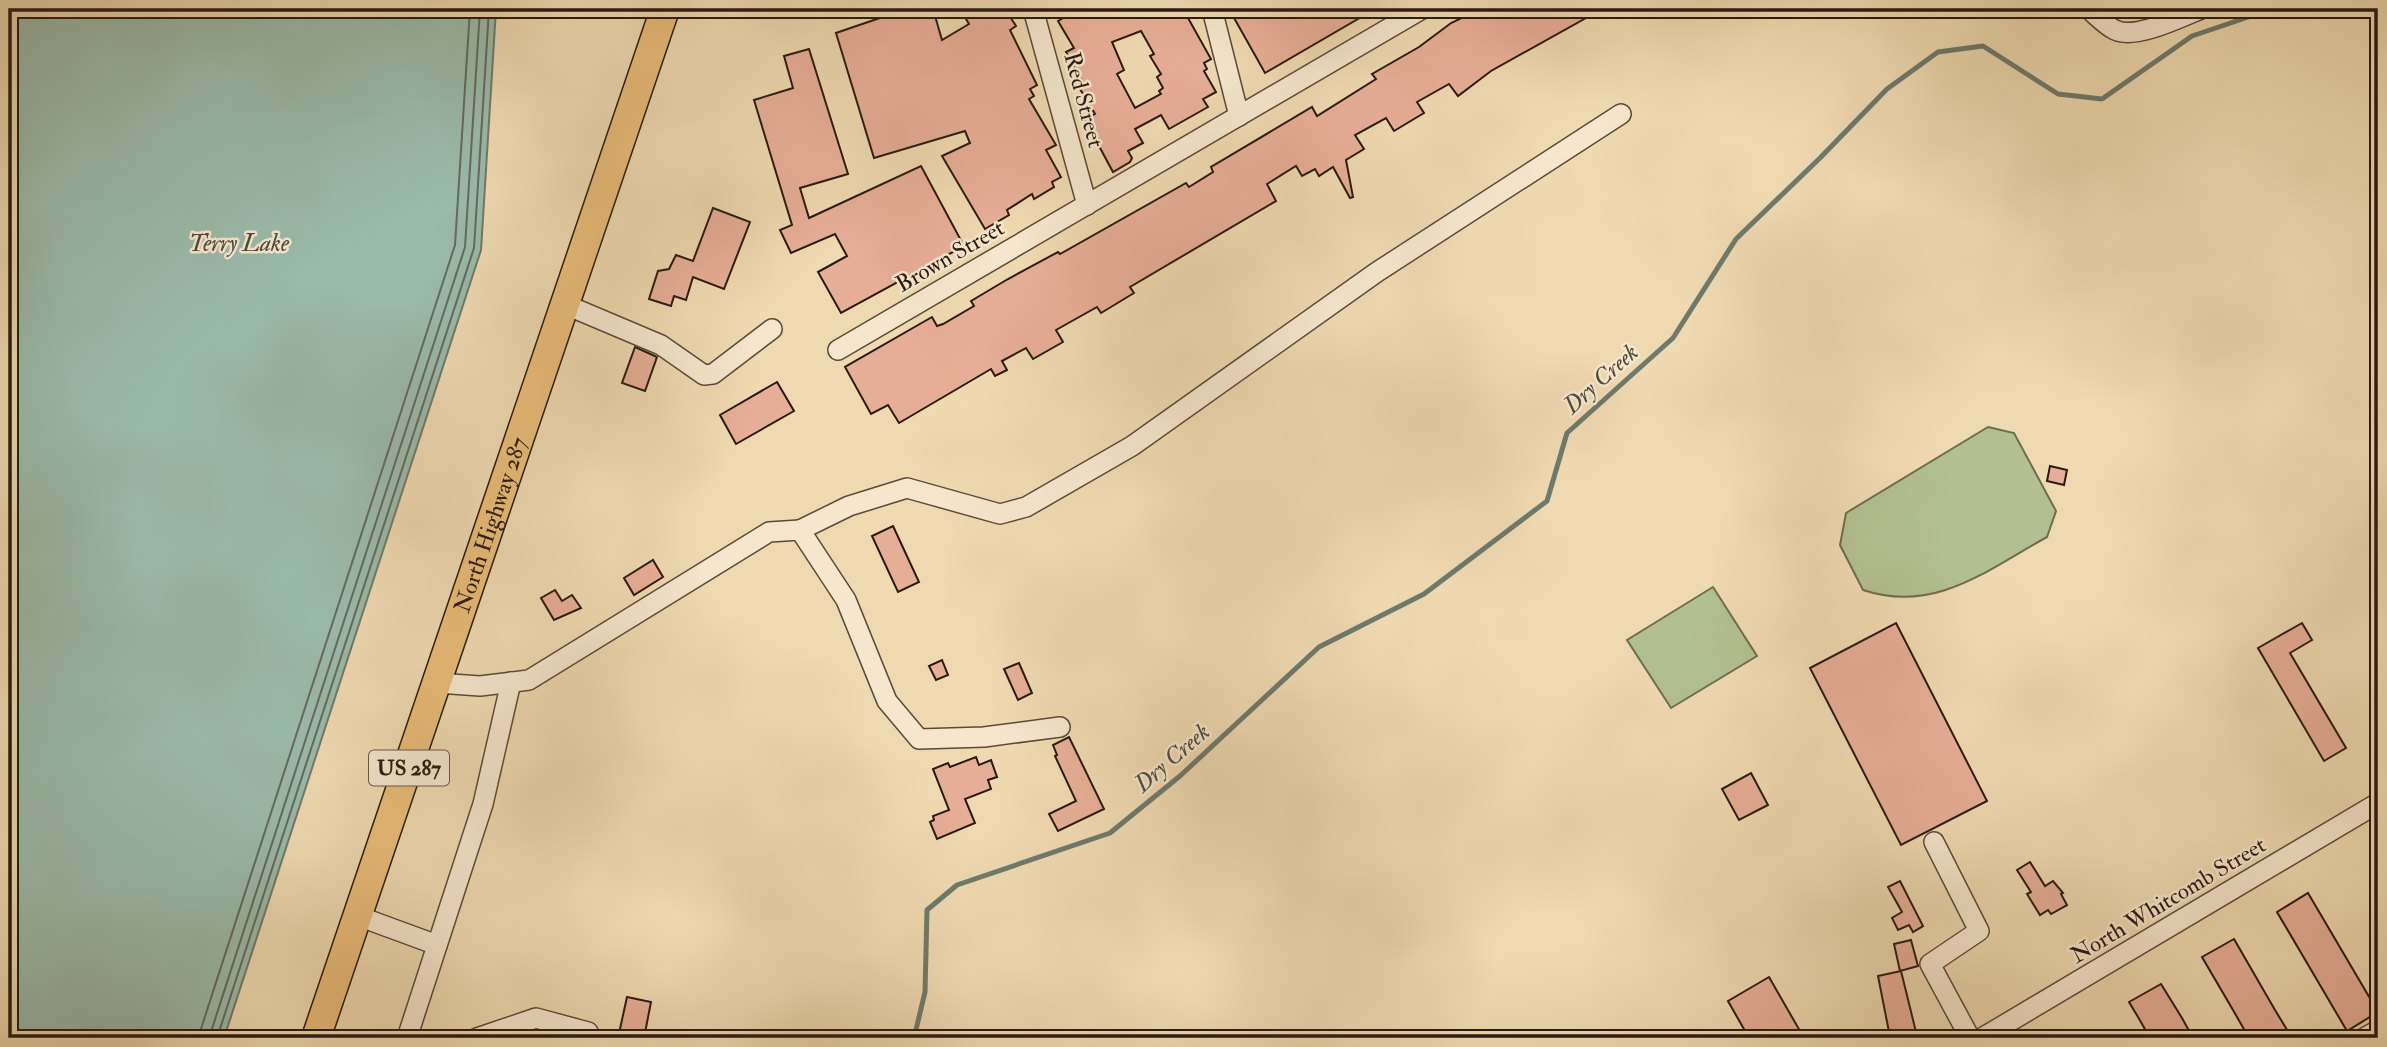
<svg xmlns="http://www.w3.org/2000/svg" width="2387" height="1047" font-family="'IM FELL Double Pica',serif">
<rect width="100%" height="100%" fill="#efd9b1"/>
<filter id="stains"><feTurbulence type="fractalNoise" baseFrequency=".00286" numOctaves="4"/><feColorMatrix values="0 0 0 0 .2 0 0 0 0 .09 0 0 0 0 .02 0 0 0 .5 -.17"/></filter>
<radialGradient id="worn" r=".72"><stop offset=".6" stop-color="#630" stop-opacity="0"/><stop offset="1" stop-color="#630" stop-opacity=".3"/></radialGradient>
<g fill="#b2c091" stroke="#6e6d50" stroke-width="2">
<path d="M 1988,427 L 2014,433 L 2056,511 L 2047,537 C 1987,570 1935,614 1863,590 L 1840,545 L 1846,513 Z"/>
<polygon points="1713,587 1757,656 1671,708 1627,640"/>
</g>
<polygon fill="#9abaaa" stroke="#6d7a6c" stroke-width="2" points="9,9 496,9 481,250 224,1038 9,1038"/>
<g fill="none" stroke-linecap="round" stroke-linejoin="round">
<g stroke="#626a5d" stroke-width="2">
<polyline points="198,1038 455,245 470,9"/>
<polyline points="209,1038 465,247 480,9"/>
<polyline points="217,1038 474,248 489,9"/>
</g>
<polyline stroke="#6d7a6c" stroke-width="5" points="914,1038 925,992 927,910 957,885 1110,833 1180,776 1319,647 1424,594 1547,501 1567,433 1673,338 1736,239 1820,158 1887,89 1938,52 1983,46 2058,94 2102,99 2192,36 2272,9"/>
</g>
<g fill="#e7ae97" stroke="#291a10" stroke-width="2" fill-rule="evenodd">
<polygon points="906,9 933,9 942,40 969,24 960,9 1005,9 1016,26 1010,30 1037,85 1030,89 1034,96 1029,99 1056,145 1046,150 1061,177 1052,182 1054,187 1034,199 1032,194 1007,210 1009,215 985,229 942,156 970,143 965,131 874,158 836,33"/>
<path d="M 1079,9 L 1183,9 L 1211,59 L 1204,63 L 1207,69 L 1204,71 L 1216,92 L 1203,99 L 1208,107 L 1169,129 L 1161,115 L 1135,129 L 1143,143 L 1128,151 L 1132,158 L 1130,162 L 1113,172 L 1085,120 L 1095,114 L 1077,84 L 1082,81 L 1066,52 L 1074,48 L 1058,21 ZM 1141,31 L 1154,54 L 1150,56 L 1161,74 L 1157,77 L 1163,88 L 1159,91 L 1161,94 L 1135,108 L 1117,74 L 1124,70 L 1112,42 Z"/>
<polygon points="1229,9 1375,9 1265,73"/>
<polygon points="1480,9 1602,9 1491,71 1458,96 1449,84 1417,102 1424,113 1394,131 1386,118 1355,135 1364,149 1346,160 1353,197 1350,198 1333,167 1319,176 1315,169 1302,176 1296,166 1267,184 1276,201 1130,287 1134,293 1101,313 1097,307 1056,330 1063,342 1033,359 1026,348 1002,361 1007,370 995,376 991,369 899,423 888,405 871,414 845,367 932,317 937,326 943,324 974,306 971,301 1008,279 1058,252 1060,254 1186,183 1189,187 1213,172 1211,167 1312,107 1317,116 1376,79 1372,74 1419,47 1451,23"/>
<polygon points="809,49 848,174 800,188 809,218 921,166 964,246 841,313 818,272 847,256 835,234 791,253 780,230 792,225 754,100 793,88 784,56"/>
<polygon points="713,208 750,222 724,289 693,277 686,300 674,296 671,306 649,299 658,271 669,269 676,255 693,261"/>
<polygon points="635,347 657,357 645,391 622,383"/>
<polygon points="777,382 794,411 736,444 720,415"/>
<polygon points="2050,466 2067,470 2064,485 2047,481"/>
<polygon points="893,526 919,582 898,592 872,536"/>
<polygon points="653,560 663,577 634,595 624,578"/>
<polygon points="555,590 562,601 572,595 581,608 554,620 541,598"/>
<polygon points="1896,623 1987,801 1901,845 1810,668"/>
<polygon points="2302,623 2312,640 2290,653 2346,748 2324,761 2258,648"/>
<polygon points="942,660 948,675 936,680 929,666"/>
<polygon points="1019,663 1032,693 1018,700 1004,669"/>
<polygon points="1069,737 1104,809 1058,831 1049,814 1076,801 1055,756 1057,755 1053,745"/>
<polygon points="976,757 979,765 991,760 997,777 988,780 991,789 965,799 975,823 937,839 930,822 934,820 933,816 949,810 933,769 948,763 950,767"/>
<polygon points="1751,773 1768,805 1739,820 1722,789"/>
<polygon points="2030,862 2045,886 2053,881 2063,893 2061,894 2067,905 2051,914 2048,910 2040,915 2027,894 2031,892 2017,870"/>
<polygon points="1900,881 1923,926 1913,932 1909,925 1898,930 1892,918 1902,912 1888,887"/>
<polygon points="2308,893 2378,1012 2347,1031 2277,912"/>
<polygon points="2234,939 2275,1010 2292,1038 2249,1038 2233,1010 2202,957"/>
<polygon points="1911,940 1918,966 1900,971 1894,944"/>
<polygon points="1901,971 1916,1032 1890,1037 1878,976"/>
<polygon points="1769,977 1804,1038 1749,1038 1728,1001"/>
<polygon points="2161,984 2182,1018 2193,1038 2150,1038 2138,1017 2129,1002"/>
<polygon points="627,997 651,1002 644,1038 618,1038"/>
</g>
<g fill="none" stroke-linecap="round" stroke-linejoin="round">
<defs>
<g id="minor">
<polyline points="1033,9 1087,205"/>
<polyline points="1212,9 1239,116"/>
<path d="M 2089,9 C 2097,16 2105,25 2115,30 C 2135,40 2181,17 2201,9"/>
<polyline points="564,304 661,345 704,375 713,374 772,329"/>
<polyline points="838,350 1422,9"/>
<polyline points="800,530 849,506 907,488 1000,514 1026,507 1132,446 1377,272 1621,114"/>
<polyline points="437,683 480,686 529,680 769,532 800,530 846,600 887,701 919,739 984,737 1060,727"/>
<polyline points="1934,842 1979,931 1930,964 1970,1038"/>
<polyline points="358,916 437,945"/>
<polyline points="407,1038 483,804 511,682"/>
<polyline points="477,1038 536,1018 588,1032 591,1038"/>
<polyline points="1982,1038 2378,803"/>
<polyline points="2364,1038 2378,1030"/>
</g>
<g id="highway">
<path id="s1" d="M 316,1038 L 665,9"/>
</g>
</defs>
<use href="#minor" stroke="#5a4a38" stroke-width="22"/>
<use href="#highway" stroke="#291a10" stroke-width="31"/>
<use href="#minor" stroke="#f5e6cc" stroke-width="19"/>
<use href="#highway" stroke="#e8bc78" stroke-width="28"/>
</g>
<g text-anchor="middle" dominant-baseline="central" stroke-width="5" stroke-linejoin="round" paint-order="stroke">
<rect fill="#f5e6cc" stroke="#665748" stroke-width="2" x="369" y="750.5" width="80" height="35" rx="5"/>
<g font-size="21" font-weight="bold" fill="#291a10">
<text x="409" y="768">US 287</text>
</g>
<g font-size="23" fill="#291a10" stroke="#f5e6cc">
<text transform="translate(1084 100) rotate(75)">Red Street</text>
<text transform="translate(950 256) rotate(-30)">Brown Street</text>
<text stroke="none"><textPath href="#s1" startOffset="542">North Highway 287</textPath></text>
<text transform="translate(2168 900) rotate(-31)">North Whitcomb Street</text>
</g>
<g font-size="24" font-style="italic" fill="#4b4a3e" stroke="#f5e6cc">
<text x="239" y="243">Terry Lake</text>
<text transform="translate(1601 379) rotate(-42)">Dry Creek</text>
<text transform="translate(1172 758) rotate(-41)">Dry Creek</text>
</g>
</g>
<rect width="2387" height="1047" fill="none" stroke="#efd9b1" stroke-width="35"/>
<rect x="10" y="10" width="2366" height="1026" fill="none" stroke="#291a10" stroke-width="3.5"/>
<rect x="18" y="18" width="2352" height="1012" fill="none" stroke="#291a10" stroke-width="2"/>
<rect width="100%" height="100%" filter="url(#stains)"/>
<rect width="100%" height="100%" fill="url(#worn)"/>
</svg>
